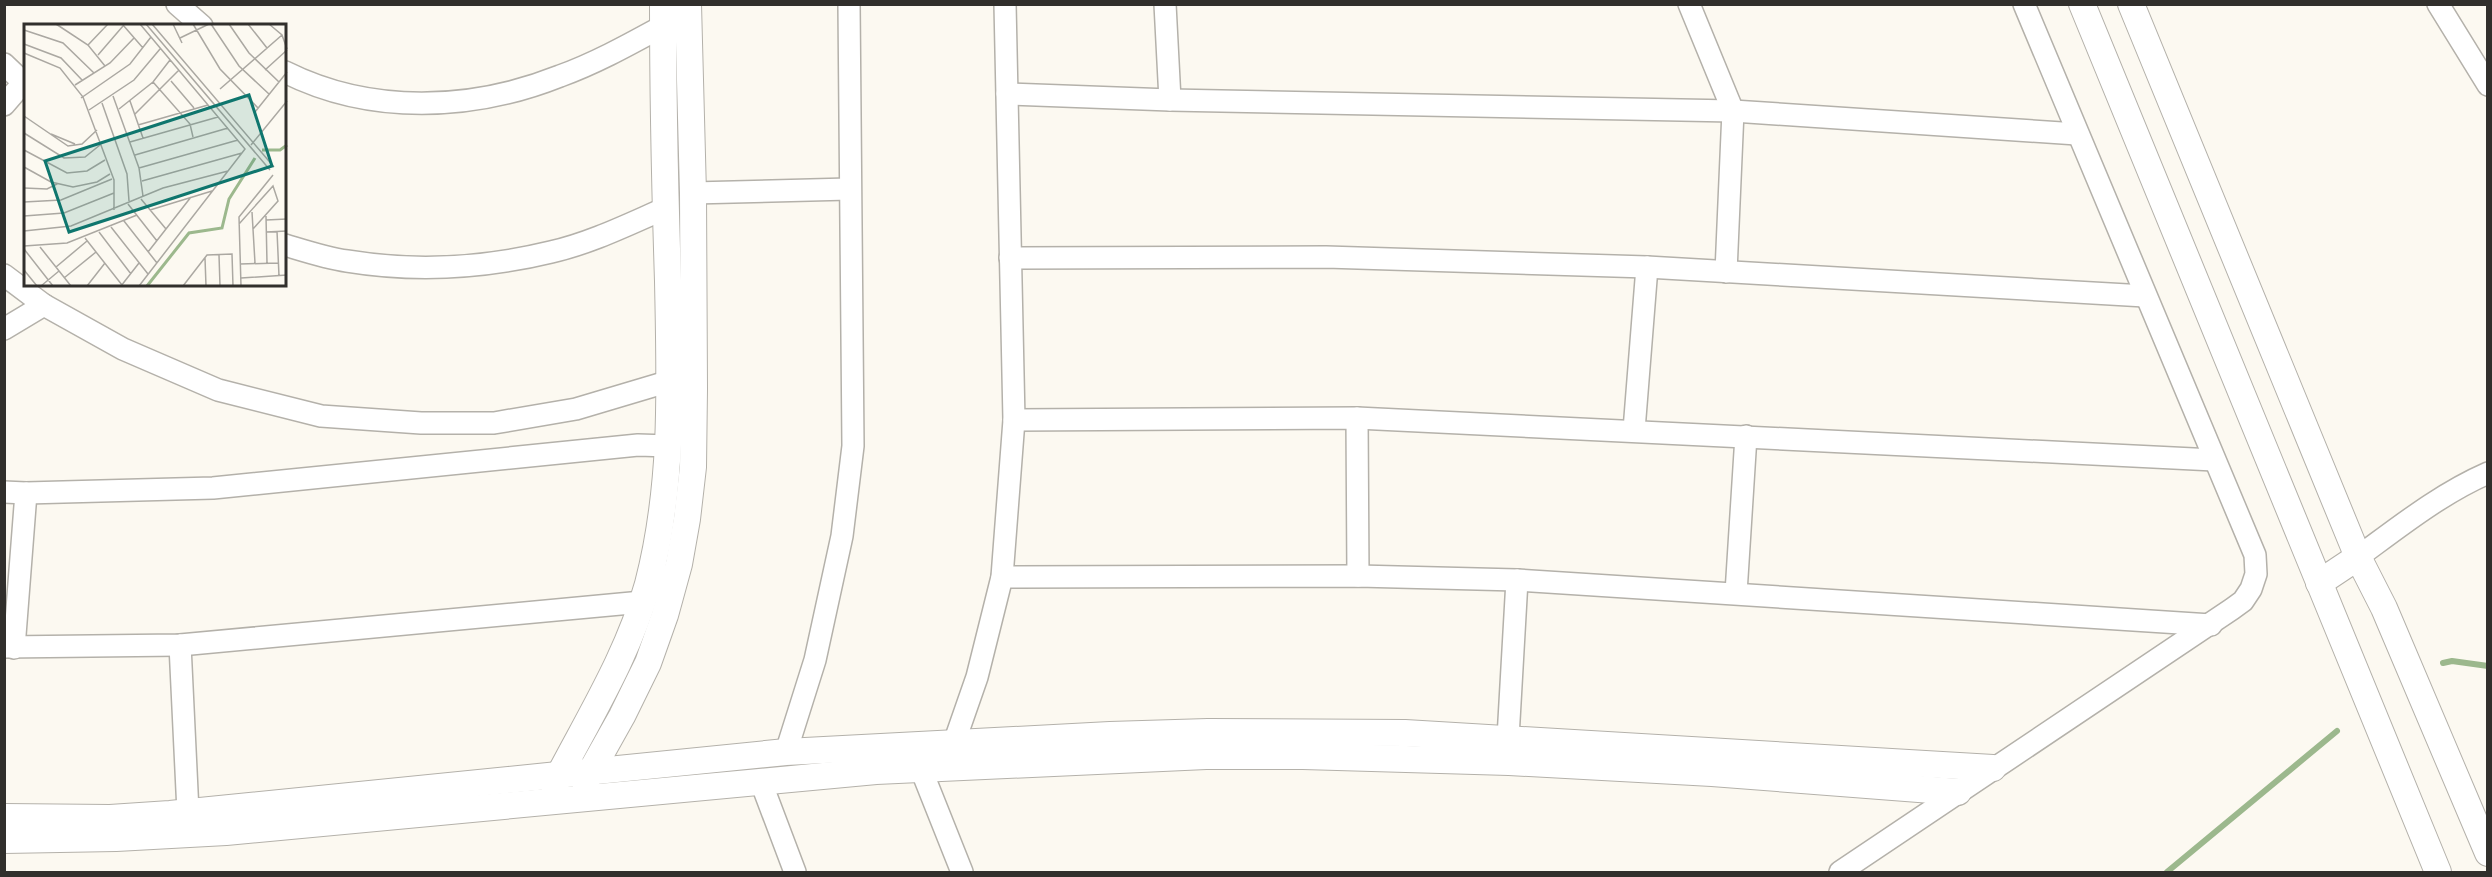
<svg xmlns="http://www.w3.org/2000/svg" width="2492" height="877" font-family="Manrope,sans-serif">
<rect width="100%" height="100%" fill="#fcf9f1"/>
<g fill="none" stroke-linecap="round" stroke-linejoin="round">
<g stroke="#9cb88d" stroke-width="6">
<polyline points="2443,663 2452,661 2488,666"/>
<polyline points="2167,872 2337,731"/>
</g>
<defs>
<g id="minor">
<polyline points="177,4 202,26"/>
<polyline points="1165,4 1170,100"/>
<polyline points="1689,4 1733,111 1726,272"/>
<polyline points="2438,4 2488,85"/>
<polyline points="4,64 26,85"/>
<path d="M 285,72 C 371,115 472,111 560,76 C 596,63 630,44 663,26"/>
<polyline points="1007,94 1170,100 1733,111 2077,134"/>
<polyline points="4,105 23,83"/>
<polyline points="693,193 849,189"/>
<path d="M 285,245 C 305,251 326,258 347,261 C 414,272 485,268 551,252 C 591,243 629,224 666,208"/>
<polyline points="1010,258 1326,257 1647,267 2145,296"/>
<polyline points="4,275 44,305 123,349 218,390 321,416 421,423 494,423 576,409 670,381"/>
<polyline points="4,329 44,305"/>
<polyline points="1357,418 1358,576"/>
<polyline points="1014,420 1357,418 2214,460"/>
<polyline points="1634,430 1647,267"/>
<polyline points="4,492 26,493 213,488 638,445 669,446"/>
<path d="M 2358,557 C 2399,527 2440,494 2488,473"/>
<polyline points="1002,577 1358,576 1517,580 2211,625"/>
<polyline points="1736,593 1746,436"/>
<polyline points="180,645 188,812"/>
<polyline points="4,647 180,645 642,602"/>
<polyline points="14,648 26,493"/>
<polyline points="1508,738 1517,580"/>
<polyline points="954,743 977,677 1002,577 1014,420 1005,4"/>
<polyline points="786,752 815,660 842,536 853,446 849,4"/>
<polyline points="921,769 962,872"/>
<polyline points="761,782 795,872"/>
<polyline points="1840,872 2232,609 2243,601 2251,589 2256,574 2255,555 2024,4"/>
</g>
<g id="tertiary">
<polyline points="2082,4 2438,872"/>
<polyline points="2131,4 2358,557 2384,608 2488,853"/>
<polyline points="2319,583 2358,557"/>
<polyline points="585,782 622,716 648,663 665,615 679,564 687,519 693,467 694,389 693,193 688,4"/>
<path d="M 554,785 C 588,719 628,656 648,584 C 674,484 670,383 668,281 C 665,189 663,97 663,4"/>
<polyline points="4,817 110,818 170,814 786,752 1110,735 1208,732 1405,733 1993,768"/>
<polyline points="4,840 116,838 226,832 876,771 1206,756 1303,756 1509,762 1712,773 1958,792"/>
</g>
</defs>
<use href="#minor" stroke="#b4b1aa" stroke-width="24"/>
<use href="#tertiary" stroke="#b4b1aa" stroke-width="28"/>
<use href="#minor" stroke="#fff" stroke-width="21"/>
<use href="#tertiary" stroke="#fff" stroke-width="26"/>
</g>
<g transform="translate(24 24)">
<rect width="262" height="262" fill="#fcf9f1"/>
<path fill="none" stroke="#9cb88d" stroke-width="3" d="M 238,126 L 256,126 L 263,121M 123,262 L 165,209 L 198,204 L 205,175 L 231,134"/>
<path fill="none" stroke="#aba8a2" stroke-width="1.5" d="M 32,0 L 64,21 L 81,42M 122,0 L 246,146M 128,0 L 250,143M 149,0 L 158,19M 169,0 L 196,45 L 234,84M 187,0 L 215,42 L 245,70M 205,0 L 225,29 L 255,58M 224,0 L 243,24M 245,0 L 258,11 L 263,25M 99,1 L 119,24M 0,6 L 39,19 L 70,49M 156,14 L 185,0M 0,20 L 37,34 L 58,56M 64,21 L 84,0M 0,29 L 36,44 L 59,73 L 90,156 L 90,186M 74,31 L 99,2M 241,46 L 263,26M 147,57 L 170,84M 129,58 L 166,100 L 169,113M 51,61 L 86,39 L 110,14M 196,65 L 258,11M 89,72 L 115,144 L 119,172M 57,74 L 106,40 L 127,13M 106,77 L 119,114M 78,79 L 103,150 L 105,177M 95,85 L 129,58 L 146,36M 65,86 L 110,56 L 136,25M 231,88 L 263,48M 111,90 L 155,46M 0,92 L 44,122 L 58,120 L 73,106M 114,101 L 184,81M 0,109 L 40,134 L 61,133 L 76,121M 27,110 L 51,120M 106,118 L 194,93M 227,121 L 263,77M 0,126 L 43,149 L 63,147 L 81,136M 111,131 L 204,104M 0,143 L 27,158 L 49,163 L 73,158 L 86,150M 115,144 L 214,116M 118,157 L 218,129M 0,164 L 23,165 L 33,160M 117,175 L 142,205M 0,178 L 37,176 L 88,155M 104,180 L 133,217M 126,186 L 188,167M 228,188 L 231,239M 0,192 L 40,189 L 90,169M 242,192 L 243,239M 242,196 L 263,195M 100,197 L 133,239M 215,200 L 249,162 L 254,177 L 229,205M 87,203 L 124,250M 0,207 L 47,202 L 139,164 L 204,147M 253,207 L 255,252M 75,208 L 107,250M 242,208 L 263,207M 61,214 L 98,261M 0,222 L 43,219 L 113,191M 16,223 L 47,262M 0,225 L 29,262M 124,228 L 167,173M 195,231 L 196,262M 181,234 L 182,262M 216,240 L 254,239M 32,243 L 63,217M 0,246 L 13,262M 40,254 L 72,228M 217,254 L 263,251M 17,262 L 35,247M 63,262 L 81,239M 97,262 L 115,239M 115,262 L 221,125 L 116,0M 159,262 L 183,231 L 208,230 L 209,262M 217,262 L 215,193 L 249,151"/>
<path fill="#0f766e" fill-opacity="0.15" stroke="#0f766e" stroke-width="3" d="M 225,71 L 248,142 L 45,208 L 21,137 Z"/>
<rect width="262" height="262" fill="none" stroke="#312f2c" stroke-width="3"/>
</g>
<rect width="2492" height="877" fill="none" stroke="#312f2c" stroke-width="12"/>
</svg>
